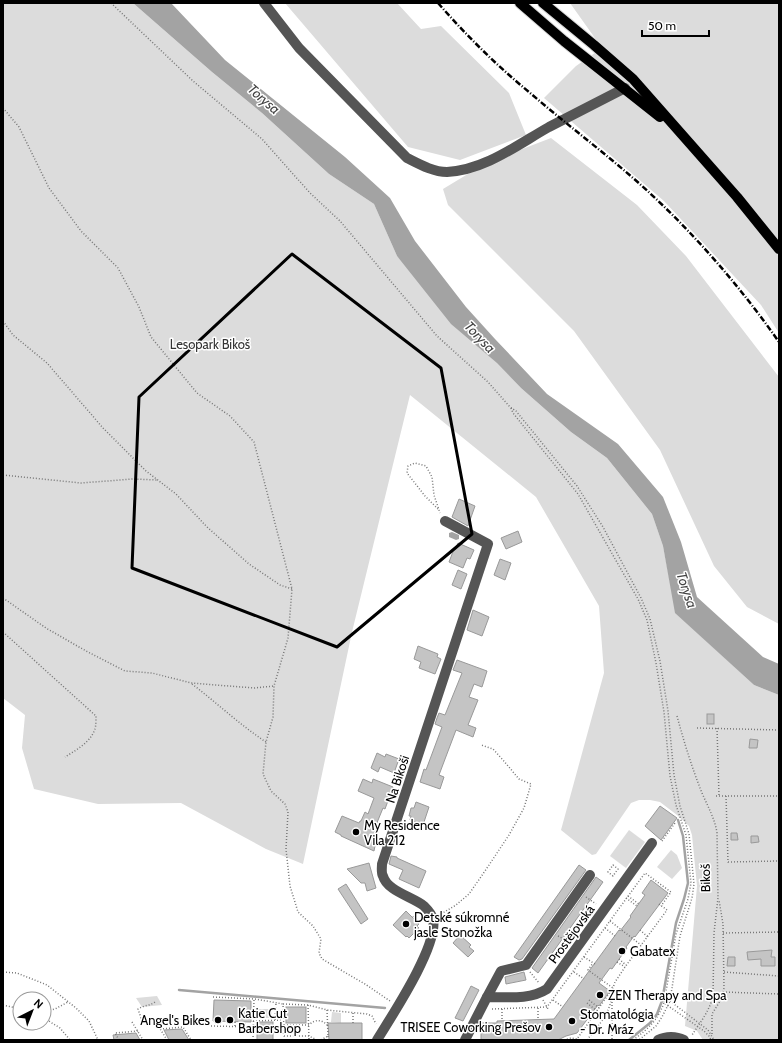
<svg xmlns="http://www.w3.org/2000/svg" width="782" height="1043" font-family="Cabin,sans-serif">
<rect width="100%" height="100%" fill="#fff"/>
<g fill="#dcdcdc">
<polygon points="3,3 133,3 212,72 262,113 329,174 374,204 397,256 521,388 571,432 607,458 652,514 663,546 676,613 754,685 779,695 779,1040 703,1040 697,1031 685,1026 697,886 692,835 689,826 677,815 660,802 650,800 639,800 631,803 596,854 592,855 561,830 604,673 599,606 536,497 410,395 352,632 303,864 266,849 181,803 98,804 34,789 22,748 25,715 3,698"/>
<polygon points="285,3 397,3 421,29 441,26 509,93 526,135 460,160 408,147"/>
<polygon points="570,3 779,3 779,333 761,305 664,201 544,98 576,66 602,48"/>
<polygon points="551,138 637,205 686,256 779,377 779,624 747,607 714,566 660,450 574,331 448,205 443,189 486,163"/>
<polygon points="629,830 645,842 626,868 610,856"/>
<polygon points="671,850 677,855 682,868 672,879 657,867"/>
<polygon points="157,996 162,1005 142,1007 136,998"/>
<rect x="254" y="1009" width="18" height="9"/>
<polygon points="332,1012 341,1013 341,1023 331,1022"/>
</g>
<g fill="#a3a3a3">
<polygon points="133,3 171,3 225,60 345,157 390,198 415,241 466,307 495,339 547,394 618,444 663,497 681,542 697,597 763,657 779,664 779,695 754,685 675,613 663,546 652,514 607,458 571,432 521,388 497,363 451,324 397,256 374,204 329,174 262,113 212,72"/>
<polygon points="452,532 459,535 459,539 456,540 449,537 449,533"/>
</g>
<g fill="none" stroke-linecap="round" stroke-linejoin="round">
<g stroke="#a3a3a3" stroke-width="2.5">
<polyline points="179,990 385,1008"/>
<polyline points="629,1040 650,1023 657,1014 662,1001 676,923 684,899 688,883 683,836 678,820"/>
</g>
</g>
<g fill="#c4c4c4" stroke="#999">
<polygon points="459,499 475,506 468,526 452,517"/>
<polygon points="518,531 522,542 506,549 501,538"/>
<polygon points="458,543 474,550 470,559 467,558 463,568 449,562 454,549 455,550"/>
<polygon points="500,559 511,563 505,580 494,575"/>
<polygon points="458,570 467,574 461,589 452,585"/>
<polygon points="473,610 489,617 482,636 467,630"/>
<polygon points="418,646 438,654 437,657 441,659 435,674 419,668 421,662 414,659"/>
<polygon points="457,660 487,671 482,687 474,684 469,697 478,700 468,725 476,728 473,737 456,730 439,775 444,777 440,789 420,782 424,769 426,770 442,727 435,724 437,718 439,713 445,715 462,673 453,670"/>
<rect x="707" y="714" width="7" height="10"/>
<polygon points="750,739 758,740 757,748 749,748"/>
<polygon points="377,753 385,757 386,754 399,759 394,773 380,767 378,772 371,768"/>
<polygon points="363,779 372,783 373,779 393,787 385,809 383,808 374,830 378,831 374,851 341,836 341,835 335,832 342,816 359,823 360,821 361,821 365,812 368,814 374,798 358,791"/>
<polygon points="416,802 429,807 423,825 410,820 411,816 409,816 411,808 414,808"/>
<polygon points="660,806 677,818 661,840 645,826"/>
<polygon points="731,833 737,833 738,840 731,840"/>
<polygon points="751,836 758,836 759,842 751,843"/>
<polygon points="391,856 397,857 397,858 426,871 419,888 399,879 403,870 389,864"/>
<polygon points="369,863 376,888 367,891 365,883 361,883 347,869"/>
<polygon points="579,865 586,870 522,959 519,960 514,957"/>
<polygon points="596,877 603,882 538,973 532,968"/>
<polygon points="651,880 668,893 635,937 634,936 626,947 627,948 612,969 610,968 599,983 610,991 599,1006 598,1005 577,1033 566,1036 558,1040 481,1040 481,1023 497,1023 497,1021 554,1019 619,930 620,931 631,917 630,916 645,895 642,893"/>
<polygon points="346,884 368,919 361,924 338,889"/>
<polygon points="406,911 419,924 417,926 419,928 409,938 407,936 406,937 393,925"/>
<polygon points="460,935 471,945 469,947 474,951 468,957 453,943"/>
<polygon points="772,950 771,957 775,957 775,966 761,966 761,959 748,960 747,952"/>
<polygon points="728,957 735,957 735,966 727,966"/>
<polygon points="524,972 526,980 506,984 505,977"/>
<polygon points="471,986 479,990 463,1021 455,1018"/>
<polygon points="214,1000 251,1001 251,1022 213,1021"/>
<rect x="286" y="1007" width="20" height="16"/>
<rect x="257" y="1022" width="16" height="18"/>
<polygon points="328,1023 362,1023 362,1040 329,1040"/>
<polygon points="182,1029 189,1040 169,1040 164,1030"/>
<polygon points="136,1033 140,1040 114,1040 113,1035"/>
</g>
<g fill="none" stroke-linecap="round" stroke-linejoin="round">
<defs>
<g id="major">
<polyline points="520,3 564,41 660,117"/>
<polyline points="543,3 594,45 633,79 737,197 779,249"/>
</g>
</defs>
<use href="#major" stroke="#dbdbdb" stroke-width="12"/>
<g stroke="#777" stroke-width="1.5" stroke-dasharray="1 2" stroke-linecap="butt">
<polyline points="111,3 193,81 262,139 310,193 340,221 437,336 488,382 510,407 516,411 577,486 603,527 641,598 650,619 660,661 668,711 674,775 680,806 689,834 694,884 692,898 680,936 670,1001 662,1017 656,1026 639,1040"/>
<polyline points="3,108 19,127 49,188 81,231 118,268 139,307 151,337 197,393 230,416 254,442 292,589 288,638 274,686 273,717 266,742 263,774 271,791 285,804 288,812 286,849 290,886 298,912 313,926 321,939 319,953 322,959 365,984 390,1001"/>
<polyline points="3,321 13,335 47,363 103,428 146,471 176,494 207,527 249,564 280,585 292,589"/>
<polyline points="511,408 513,413 578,494 638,599 647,620 656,663 664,712 670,776 676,805 686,835 691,883 688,899 676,934 664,1003 704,1031 709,1036 711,1040"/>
<polyline points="3,475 81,483 133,479 157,480"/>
<polyline points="438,509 425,496 407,473 408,466 415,463 426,466 432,477 434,495 440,513"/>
<polyline points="3,598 46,628 86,651 125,671 152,673 191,683 254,688 274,686"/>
<path d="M 3,632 L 96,716 C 96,720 96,726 95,729 C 90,743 76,750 65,757"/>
<path d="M 192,684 C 217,703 240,725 266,742"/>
<path d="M 677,716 C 684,742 692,768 702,793 C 708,807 715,819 717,833 L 718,898 L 714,933 L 713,996 C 710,1010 700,1023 692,1035"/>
<polyline points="697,728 779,730"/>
<polyline points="717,728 719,796"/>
<polyline points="716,796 779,796"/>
<polyline points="726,796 728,862 779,861"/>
<polyline points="662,841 675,823"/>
<polygon points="613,865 618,869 613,876 608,872"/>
<polyline points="628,896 639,904"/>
<polyline points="586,897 596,904"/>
<polyline points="626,898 637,906"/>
<polyline points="441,914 456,905 469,894 485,871 509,835 524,808 531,784 519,779 503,760 493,749 481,745"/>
<polyline points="413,917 417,913"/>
<polyline points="610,921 641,945"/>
<polyline points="605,928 615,936"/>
<polyline points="640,930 648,937"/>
<polyline points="723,933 779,932"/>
<polyline points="558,936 569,942"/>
<polyline points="584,957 595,964"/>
<polyline points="619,959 626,965"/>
<polyline points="617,962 625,967"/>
<polyline points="3,972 17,973 47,985 76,1008 89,1021 98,1040"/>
<polyline points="530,972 539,983"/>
<polyline points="574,972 584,979"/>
<polyline points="724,972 779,976"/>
<polyline points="723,992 779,994"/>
<polyline points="213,997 255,999 283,1004"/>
<polyline points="543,1000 548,1009"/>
<polyline points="553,1000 563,1007"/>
<polyline points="589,1000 599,1008"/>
<polyline points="670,1001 708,1030 714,1040"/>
<polyline points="612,1002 612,1040"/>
<polyline points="587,1003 597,1011"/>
<polyline points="3,1005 20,1009"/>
<polyline points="308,1005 309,1040"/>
<polyline points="538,1008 538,1020"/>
<polyline points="492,1009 547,1007 645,873 671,892 661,906"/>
<polyline points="502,1009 502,1021"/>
<polyline points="44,1011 55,1009 68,1002"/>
<polyline points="44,1018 60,1028 70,1040"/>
<polyline points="154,1019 167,1040"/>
<polyline points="275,1020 276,1003"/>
<path d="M 142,1021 L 138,1009 C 144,1005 150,1006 155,1002"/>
<polyline points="253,1021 283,1020"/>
<polyline points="132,1022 143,1040"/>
<polyline points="235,1022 235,1027"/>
<polyline points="353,1023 353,1013"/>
<path d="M 284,1025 L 309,1025 C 315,1019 322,1019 328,1026"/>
<polyline points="211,1026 257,1027"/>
<polyline points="244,1027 245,1022"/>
<polyline points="160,1029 183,1027 191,1040"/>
<polyline points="273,1033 284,1033"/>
<polyline points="712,1034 712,1014 722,998 724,988 723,924 719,900"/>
<polyline points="328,1036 328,1040"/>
<polyline points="119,1040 115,1033 138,1031"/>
<polyline points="253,1040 254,999"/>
<polyline points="317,1040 309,1036 284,1036 283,1004 308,1005 327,1010 367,1014 372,1016 376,1024"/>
<polyline points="321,1040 328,1036 327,1010"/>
<polyline points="564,1040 571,1038 577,1039"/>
<polyline points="578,1040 577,1039 613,988 615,982 625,967 667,910 659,904"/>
<path d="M 587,1040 C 602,1021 611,1013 613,988 L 588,970 L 593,963"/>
<path d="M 633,1040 C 648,1029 657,1021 664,1003"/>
</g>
<g stroke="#555" stroke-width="10">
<path d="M 264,3 L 299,48 L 407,158 C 419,164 433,172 447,172 C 485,170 517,145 549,127 C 574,114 600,101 625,88"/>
<polyline points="487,997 501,971 526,965 590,875"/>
<path d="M 377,1040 C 391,1017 439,945 433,919 C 432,915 427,909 424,906 C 413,897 387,891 383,876 C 381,873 382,868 382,864 L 488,544 L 445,521"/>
<path d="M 465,1040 L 487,997 C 507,997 530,1000 547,989 L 652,843"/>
<path d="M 658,1040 C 666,1036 676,1036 684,1040"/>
</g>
<use href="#major" stroke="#000" stroke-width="10"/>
<path stroke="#000" stroke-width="2.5" stroke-dasharray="6 2 1 2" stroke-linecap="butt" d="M 438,3 C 466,35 496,65 529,92 C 566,124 605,153 641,185 C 693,232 739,285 779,342"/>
</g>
<path fill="none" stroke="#000" stroke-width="3" stroke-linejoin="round" d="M 292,254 L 441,368 L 472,534 L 337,647 L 132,568 L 139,397 Z"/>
<g fill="#000" stroke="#fff" stroke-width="1.5">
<circle cx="356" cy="832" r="4"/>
<circle cx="406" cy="924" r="4"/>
<circle cx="622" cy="951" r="4"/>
<circle cx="600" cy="995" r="4"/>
<circle cx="218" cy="1020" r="4"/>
<circle cx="230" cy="1020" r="4"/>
<circle cx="572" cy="1021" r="4"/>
<circle cx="549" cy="1027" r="4"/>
</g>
<g text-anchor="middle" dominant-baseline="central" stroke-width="3" stroke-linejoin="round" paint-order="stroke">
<g font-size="13" fill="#333" stroke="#fff">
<text x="210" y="344">Lesopark Bikoš</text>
</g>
<g font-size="13" fill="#000" stroke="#fff">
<text transform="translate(397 779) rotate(-72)">Na Bikoši</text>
<text transform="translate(705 878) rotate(-91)">Bikoš</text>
<text transform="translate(571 934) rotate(-54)">Prostějovská</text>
</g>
<g font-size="13" fill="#000" stroke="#fff" text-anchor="start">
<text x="364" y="825">My Residence<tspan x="364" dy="15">Vila 212</tspan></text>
<text x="414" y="917">Detské súkromné<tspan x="414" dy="15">jasle Stonožka</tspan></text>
<text x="630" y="951">Gabatex</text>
<text x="608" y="995">ZEN Therapy and Spa</text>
<text x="238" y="1013">Katie Cut<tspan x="238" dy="15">Barbershop</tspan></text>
<text x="580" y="1014">Stomatológia<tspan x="580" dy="15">- Dr. Mráz</tspan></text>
<text x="210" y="1020" text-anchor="end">Angel's Bikes</text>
<text x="541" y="1027" text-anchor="end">TRISEE Coworking Prešov</text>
</g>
<g font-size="14" font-style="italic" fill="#444" stroke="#fff">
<text transform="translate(264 99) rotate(41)">Torysa</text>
<text transform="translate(480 337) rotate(46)">Torysa</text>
<text transform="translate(687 590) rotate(71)">Torysa</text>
</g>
</g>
<rect width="782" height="1043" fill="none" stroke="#000000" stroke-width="8"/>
<g transform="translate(32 1011) rotate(42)"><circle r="19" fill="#ffffff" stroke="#999999"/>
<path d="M0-3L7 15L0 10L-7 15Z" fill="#000000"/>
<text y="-6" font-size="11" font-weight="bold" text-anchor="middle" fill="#000000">N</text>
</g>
<path d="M642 30v6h67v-6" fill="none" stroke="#000000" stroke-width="2"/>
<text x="648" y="30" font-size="12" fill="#000000" stroke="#ffffff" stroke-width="3" paint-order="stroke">50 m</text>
</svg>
